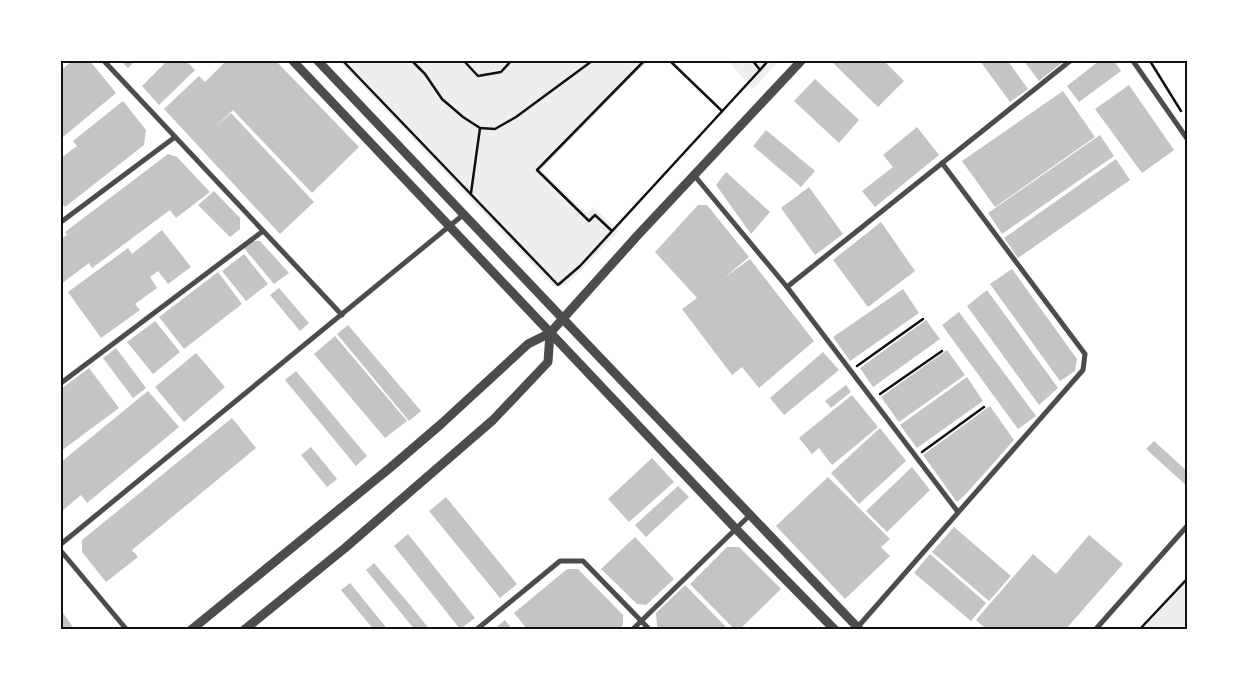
<svg xmlns="http://www.w3.org/2000/svg" width="1249" height="691" font-family="Roboto,sans-serif">
<rect width="100%" height="100%" fill="#fff"/>
<g fill="#eee">
<polygon points="339,61 648,61 541,170 587,214 593,207 619,231 567,285 553,286"/>
<polygon points="728,61 779,61 753,89"/>
<polygon points="1188,574 1188,630 1138,630"/>
</g>
<g fill="#c4c4c4">
<polygon points="72,61 90,61 116,93 63,137 61,135 61,70"/>
<polygon points="121,61 135,61 128,68"/>
<polygon points="167,61 186,61 195,70 159,105 142,86"/>
<polygon points="226,61 276,61 359,147 312,193 233,110 214,128 231,113 314,202 280,234 164,109 199,76 205,82"/>
<polygon points="831,61 884,61 904,81 878,107"/>
<polygon points="980,61 1008,61 1028,89 1010,102"/>
<polygon points="1024,61 1064,61 1039,81"/>
<polygon points="1099,61 1114,61 1121,71 1079,102 1067,86"/>
<polygon points="815,79 859,120 839,143 794,101"/>
<polygon points="1129,85 1174,150 1142,173 1095,109"/>
<polygon points="1063,91 1095,137 995,207 962,161"/>
<polygon points="123,101 146,130 144,145 65,207 61,202 61,158 77,146 73,141"/>
<polygon points="917,127 939,155 875,207 862,191 893,167 883,155"/>
<polygon points="766,130 815,171 801,187 753,146"/>
<polygon points="1100,135 1114,156 1002,234 988,213"/>
<polygon points="168,154 177,157 210,192 176,218 170,210 92,268 89,263 61,284 61,239 67,235 65,232"/>
<polygon points="1116,159 1130,180 1018,258 1004,238"/>
<polygon points="726,172 770,212 751,234 716,185"/>
<polygon points="809,187 843,234 815,255 781,208"/>
<polygon points="214,191 240,218 240,229 230,237 198,205"/>
<polygon points="698,205 707,205 749,257 724,278 750,259 814,341 759,388 742,367 732,375 682,309 697,298 655,252"/>
<polygon points="881,222 915,271 868,307 833,260"/>
<polygon points="162,230 191,267 168,284 158,271 150,277 157,288 135,304 140,310 101,338 68,292 128,248 132,254"/>
<polygon points="252,241 260,241 289,273 274,284 244,248"/>
<polygon points="244,254 268,284 246,301 222,271"/>
<polygon points="1012,269 1077,359 1075,371 1060,381 990,284"/>
<polygon points="218,272 242,304 184,349 159,317"/>
<polygon points="279,288 309,323 300,331 270,295"/>
<polygon points="903,289 919,313 850,361 833,337"/>
<polygon points="987,290 1058,388 1039,405 967,306"/>
<polygon points="959,312 1036,416 1018,429 942,325"/>
<polygon points="926,320 940,339 873,387 860,368"/>
<polygon points="155,321 180,352 153,374 127,342"/>
<polygon points="348,325 421,411 409,421 337,334"/>
<polygon points="335,336 407,421 385,438 314,354"/>
<polygon points="116,348 146,388 133,398 103,358"/>
<polygon points="947,350 965,375 899,422 881,397"/>
<polygon points="823,352 839,370 784,415 770,398"/>
<polygon points="196,353 225,387 184,422 155,387"/>
<polygon points="89,368 119,408 61,451 61,389"/>
<polygon points="296,371 367,456 356,466 285,380"/>
<polygon points="967,377 983,401 917,448 900,425"/>
<polygon points="846,385 851,392 831,408 825,401"/>
<polygon points="148,391 179,427 87,503 81,495 61,512 61,462"/>
<polygon points="852,395 878,427 832,465 819,448 812,454 799,438"/>
<polygon points="990,406 1014,440 965,495 957,502 923,455"/>
<polygon points="232,418 256,448 132,550 138,557 106,582 82,552 82,540"/>
<polygon points="880,428 906,461 859,504 831,473"/>
<polygon points="1154,441 1188,472 1188,487 1146,449"/>
<polygon points="311,447 337,479 327,487 301,455"/>
<polygon points="652,458 674,482 629,522 608,499"/>
<polygon points="912,467 930,490 887,532 866,511"/>
<polygon points="828,477 890,539 881,547 890,556 845,599 776,526"/>
<polygon points="678,486 689,497 646,537 635,525"/>
<polygon points="446,497 517,584 500,598 429,511"/>
<polygon points="954,527 1011,576 989,601 932,552"/>
<polygon points="408,534 475,618 460,629 394,546"/>
<polygon points="1089,535 1123,564 1065,630 987,630 976,620 1033,554 1056,574"/>
<polygon points="635,537 674,579 646,605 637,604 601,569"/>
<polygon points="727,547 739,547 781,589 739,630 735,630 690,584"/>
<polygon points="930,554 986,603 971,621 914,573"/>
<polygon points="374,563 410,605 430,630 415,630 366,570"/>
<polygon points="567,569 578,569 623,615 623,625 618,630 528,630 514,613"/>
<polygon points="350,583 385,626 387,630 374,630 341,590"/>
<polygon points="685,585 729,630 660,630 657,626 656,613"/>
<polygon points="63,613 75,630 61,630 61,615"/>
<polygon points="505,620 513,630 493,630"/>
</g>
<g fill="none" stroke-linecap="round" stroke-linejoin="round">
<g stroke="#111" stroke-width="2.5">
<polyline points="343,61 558,285 580,266 760,70"/>
<polyline points="412,61 425,74 442,99 463,117 480,128 495,129 516,117 592,61"/>
<polyline points="464,61 478,76 501,72 511,61"/>
<polyline points="670,61 722,111"/>
<polyline points="753,61 760,70 768,61"/>
<polyline points="1150,61 1181,111"/>
<polyline points="471,193 480,128"/>
<polyline points="612,231 595,215 589,221 537,170 644,61"/>
<polyline points="857,366 923,319"/>
<polyline points="880,394 942,351"/>
<polyline points="922,452 984,407"/>
<polyline points="1139,630 1188,578"/>
</g>
<g stroke="#4c4c4c" stroke-width="5">
<polyline points="104,61 342,315"/>
<polyline points="1133,61 1188,140"/>
<polyline points="694,175 787,287 958,512"/>
<polyline points="61,222 175,137"/>
<polyline points="787,287 1070,61"/>
<polyline points="61,383 263,231"/>
<polyline points="61,544 463,215"/>
<polyline points="61,551 127,630"/>
<polyline points="856,629 1083,370 1085,354 942,163"/>
<polyline points="476,630 560,561 583,561 650,630"/>
<polyline points="632,630 749,516"/>
<polyline points="1095,630 1188,525"/>
</g>
<g stroke="#4c4c4c" stroke-width="9">
<polyline points="293,61 736,529 835,630"/>
<path d="M 318,61 C 498,251 679,441 860,630"/>
<polyline points="191,630 391,467 440,425 528,344 550,333 637,236 801,61"/>
<polyline points="244,630 345,548 493,420 548,362 550,333"/>
</g>
</g>
<rect width="1249" height="691" fill="none" stroke="#ffffff" stroke-width="125"/>
<rect x="62" y="62" width="1124" height="566" fill="none" stroke="#111" stroke-width="2"/>
</svg>
